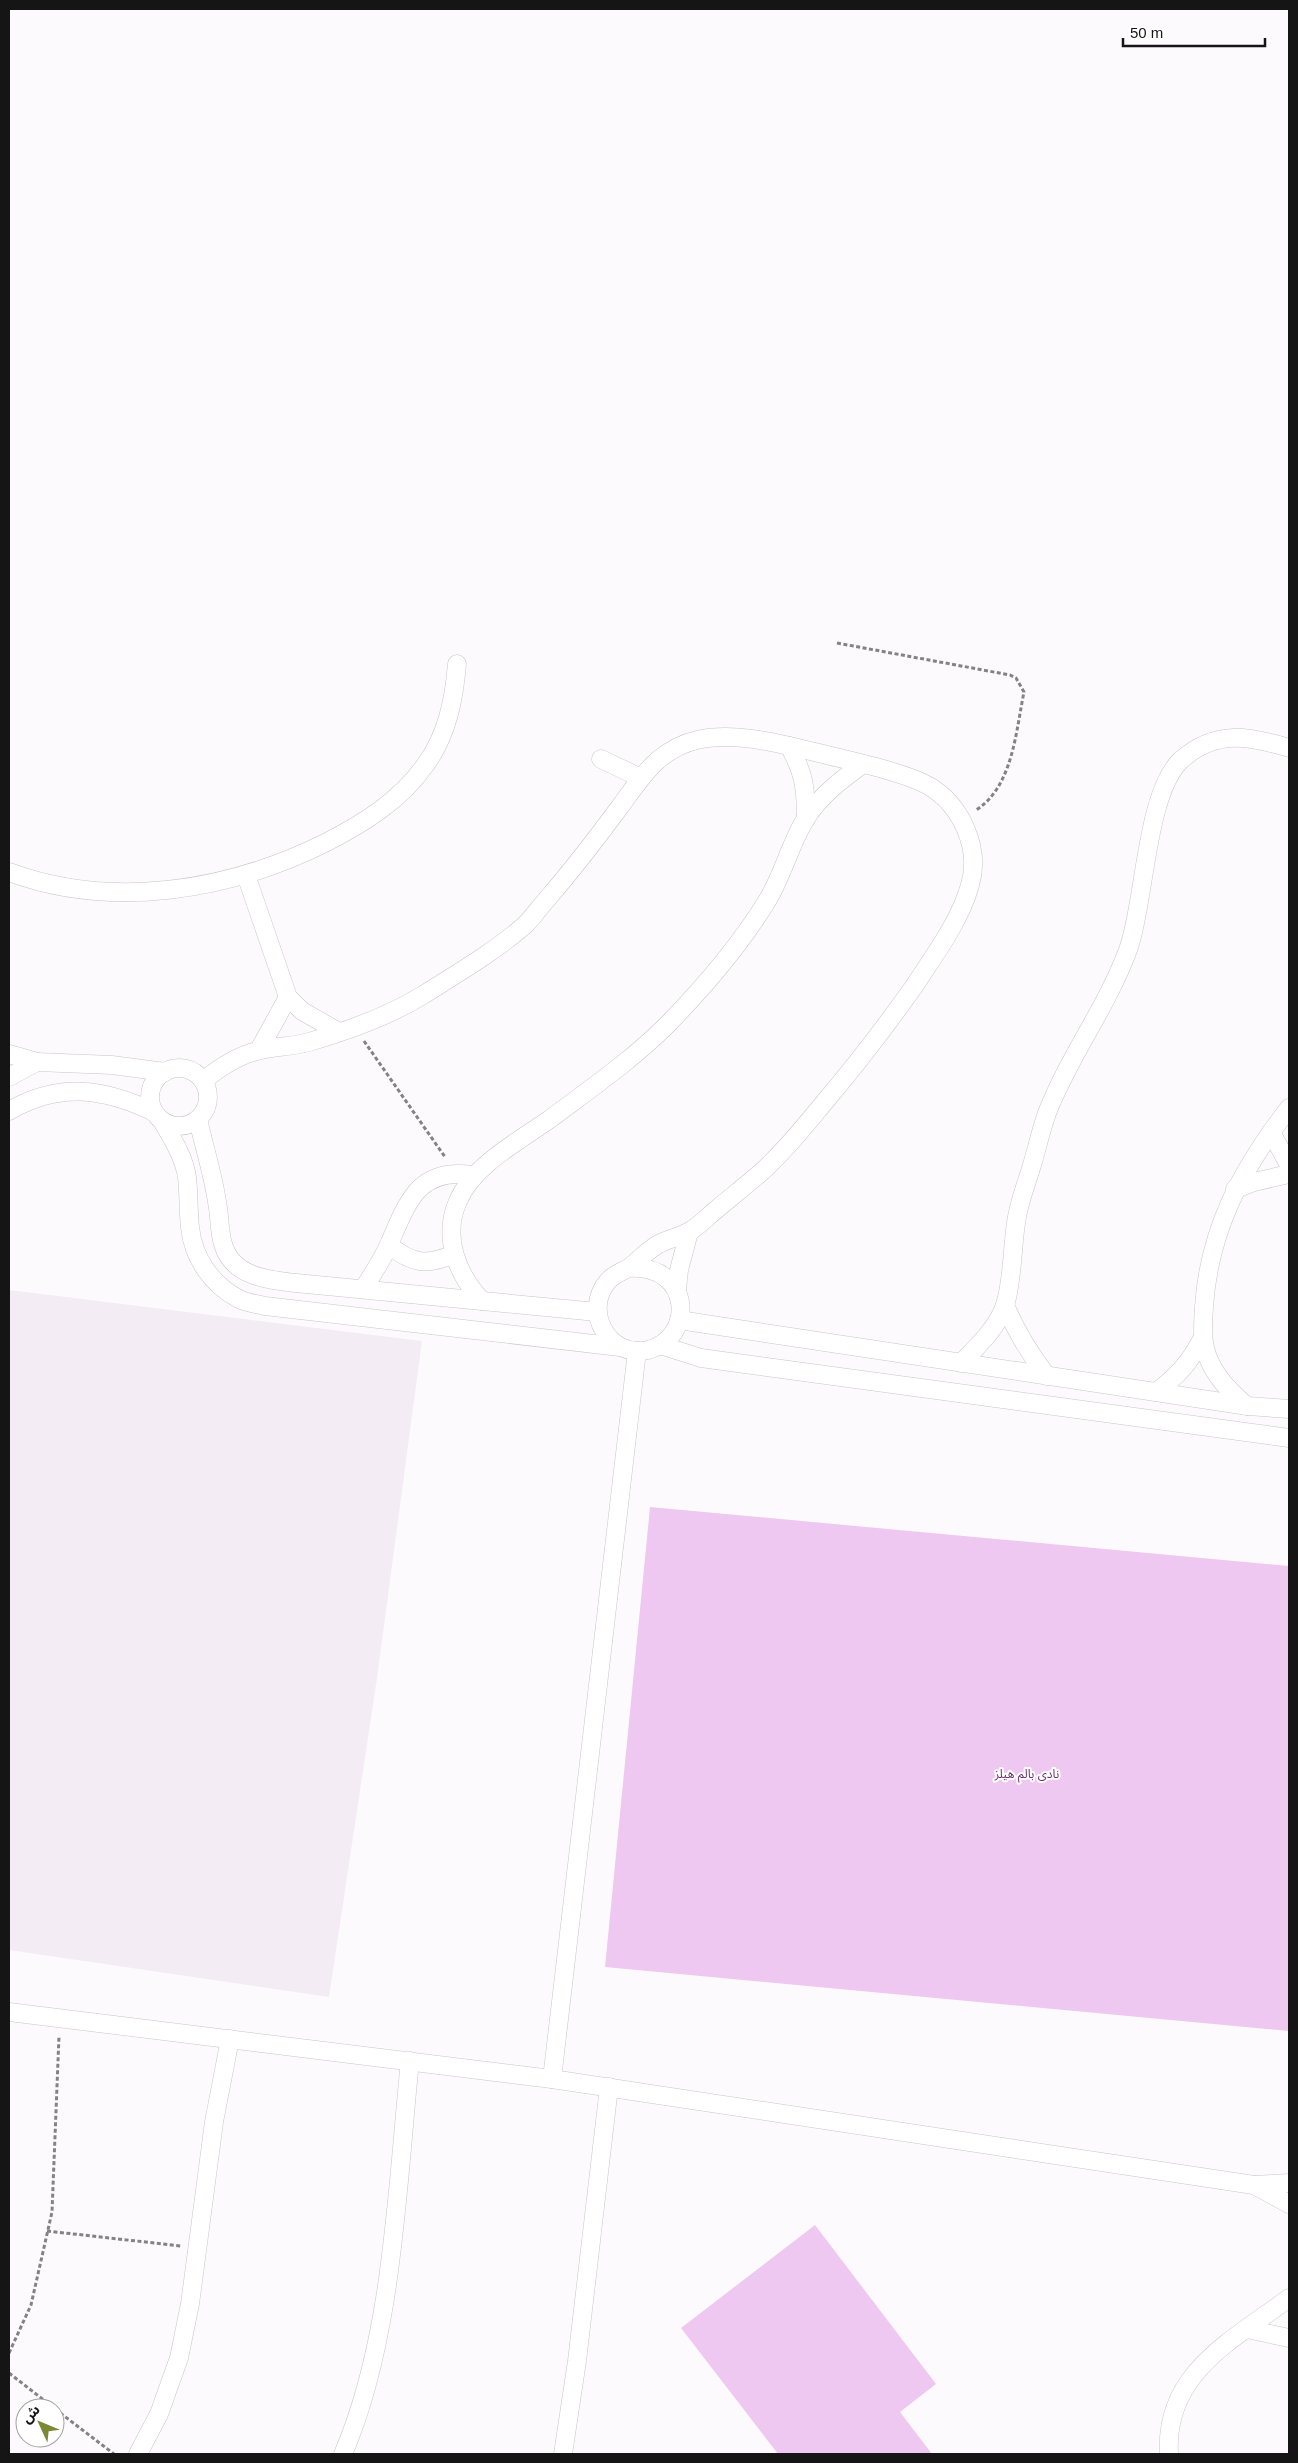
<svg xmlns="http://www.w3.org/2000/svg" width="1298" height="2463" font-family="Helvetica,'Noto Sans Arabic',sans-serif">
<rect width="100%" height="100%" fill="#fdfafe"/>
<polygon fill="#f4ecf5" points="9,1290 422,1341 377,1678 329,1997 9,1950"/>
<g fill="#efc8f1">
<polygon points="650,1507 1289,1566 1289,2031 605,1967"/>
<polygon points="815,2225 936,2384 900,2412 932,2454 778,2454 681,2328"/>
</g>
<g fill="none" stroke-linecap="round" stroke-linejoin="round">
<defs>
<g id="street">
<path d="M 789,746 C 804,773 806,788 806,819"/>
<polyline points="601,759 641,778"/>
<path d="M 9,872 C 112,910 228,891 325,843 C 364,823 400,801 426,764 C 447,735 454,700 457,664"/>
<polyline points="246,875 288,997 302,1011 337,1031"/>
<polyline points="259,1050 288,997"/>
<polyline points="9,1054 37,1062"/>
<circle cx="179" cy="1097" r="29"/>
<polyline points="9,1077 37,1062 112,1065 165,1072"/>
<path d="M 203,1081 C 219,1068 237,1056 257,1051 C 274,1046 292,1047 309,1042 C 347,1031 389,1016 423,995 C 458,973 494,952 525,925 C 533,917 540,907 548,898 C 573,869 596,839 619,808 C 631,792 643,773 658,760 C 669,751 683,743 697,740 C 735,731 781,744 819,753 C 849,761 902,771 929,786 C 961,805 981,848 970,885 C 960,921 935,954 915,985 C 886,1026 856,1065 823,1104 C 803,1128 782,1154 758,1175 C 744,1187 730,1198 717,1209 C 708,1216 699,1226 690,1231 C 680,1237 667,1239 657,1245 C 647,1251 639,1260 630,1267 C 622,1272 614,1274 608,1281 C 582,1311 609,1359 648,1350 C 696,1338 692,1264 629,1268"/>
<path d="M 9,1111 C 59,1082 103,1088 154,1112"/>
<path d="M 198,1119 C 204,1147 213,1174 217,1202 C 220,1216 219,1231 223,1244 C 232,1277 269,1280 296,1283 L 597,1312"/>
<path d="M 162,1121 C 172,1138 184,1157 187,1177 C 189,1193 188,1210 190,1227 C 193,1258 212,1285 239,1299 C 247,1303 257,1304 265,1306 L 620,1347"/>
<polyline points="1271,1132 1289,1165"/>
<polyline points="1235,1189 1254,1182 1289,1174"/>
<path d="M 389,1245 C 412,1264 427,1266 454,1254"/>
<path d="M 363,1289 C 373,1274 383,1259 390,1242 C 408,1201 419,1167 473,1175"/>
<polyline points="677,1289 679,1270 689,1232"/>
<path d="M 482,1301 C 457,1274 442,1237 458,1201 C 473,1165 519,1141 550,1119 C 590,1089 632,1060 668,1024 C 704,987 740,945 767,901 C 783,875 790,844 806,818 C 821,795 841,780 863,764"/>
<path d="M 1005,1305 C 1016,1331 1029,1353 1047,1376"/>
<polyline points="679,1320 1248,1406 1289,1409"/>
<polyline points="660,1345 701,1358 1289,1438"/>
<path d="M 961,1363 C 977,1347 998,1327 1005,1305 C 1013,1281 1012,1243 1017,1217 C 1020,1199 1027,1182 1032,1165 C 1037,1148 1041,1130 1047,1113 C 1069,1056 1108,1006 1129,947 C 1145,900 1146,793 1181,760 C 1216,729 1249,736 1289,748"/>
<path d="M 1156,1392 C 1177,1377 1190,1362 1202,1339"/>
<path d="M 1247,1406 C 1231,1393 1217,1379 1209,1360 C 1201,1342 1203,1325 1204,1307 C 1209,1229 1242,1169 1289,1108"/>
<polyline points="9,2012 552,2079 1254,2185 1289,2183"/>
<polyline points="552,2079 637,1351"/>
<polyline points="1254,2185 1289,2204"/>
<polyline points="1247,2329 1289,2338"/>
<polyline points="138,2454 159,2414 179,2358 190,2304 214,2122 230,2039"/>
<path d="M 343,2454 C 393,2339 397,2186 410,2061"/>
<polyline points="563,2454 577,2361 609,2087"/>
<path d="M 1169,2454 C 1164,2373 1233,2340 1289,2298"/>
</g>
</defs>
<use href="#street" stroke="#c9c5c9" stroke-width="19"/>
<g stroke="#848284" stroke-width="3" stroke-dasharray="4 2.5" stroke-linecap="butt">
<path d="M 837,643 L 1010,675 L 1016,678 L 1024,692 C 1016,730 1013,787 976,810"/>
<polyline points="364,1041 445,1157"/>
<polyline points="47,2231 181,2246"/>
<polyline points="9,2353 31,2305 52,2212 59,2036"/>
<polyline points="9,2373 54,2408"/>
<polyline points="55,2409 114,2454"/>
</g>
<use href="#street" stroke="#fff" stroke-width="18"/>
</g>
<g text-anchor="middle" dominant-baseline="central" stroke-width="4" stroke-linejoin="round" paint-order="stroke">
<g font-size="12" fill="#6d2e71" stroke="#fff">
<text x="1027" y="1774">نادى بالم هيلز</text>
</g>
</g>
<rect width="1298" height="2463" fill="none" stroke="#161516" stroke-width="20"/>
<g transform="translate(40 2423) rotate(314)"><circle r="24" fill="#ffffff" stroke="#a2a1a2"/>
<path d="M0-4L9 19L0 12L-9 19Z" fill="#7e8734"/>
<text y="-8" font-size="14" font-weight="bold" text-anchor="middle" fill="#161516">ش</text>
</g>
<path d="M1123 38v8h142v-8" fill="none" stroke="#161516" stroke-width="2.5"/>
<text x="1130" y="38" font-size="15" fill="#161516" stroke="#ffffff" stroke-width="4" paint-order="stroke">50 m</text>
</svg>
